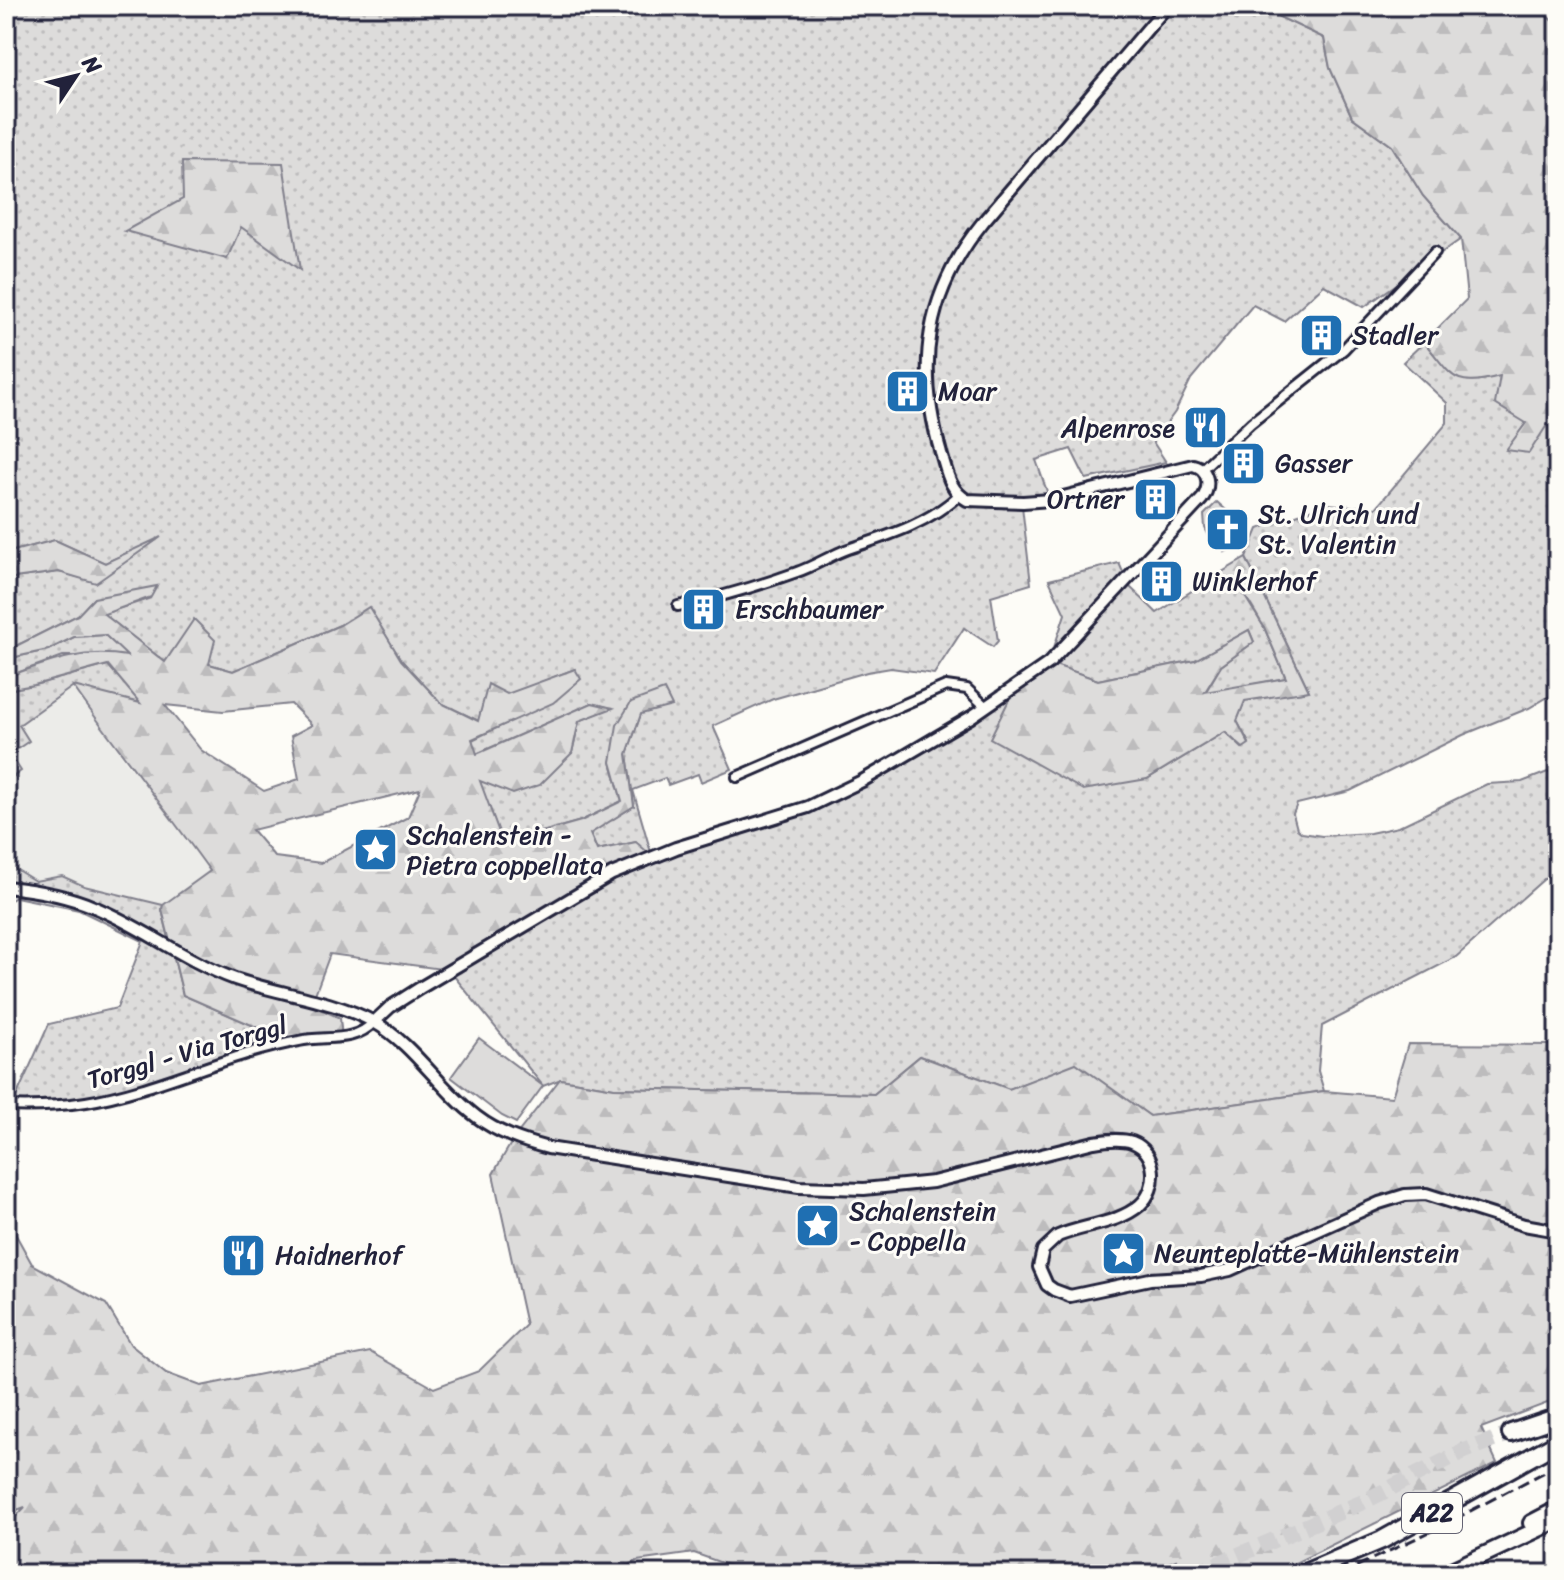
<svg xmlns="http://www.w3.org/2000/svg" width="1564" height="1580" font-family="Sriracha,sans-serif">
<defs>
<pattern id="grass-dots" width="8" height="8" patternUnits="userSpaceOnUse" patternTransform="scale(2)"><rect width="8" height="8" fill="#dddcdb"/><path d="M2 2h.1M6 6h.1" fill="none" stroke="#bdbcbd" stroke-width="1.8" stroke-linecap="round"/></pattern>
<pattern id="forest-firs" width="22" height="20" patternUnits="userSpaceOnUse" patternTransform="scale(2)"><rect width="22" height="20" fill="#dddcdb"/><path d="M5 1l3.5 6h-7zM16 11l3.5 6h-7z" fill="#bdbcbd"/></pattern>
<pattern id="cemetery-stones" width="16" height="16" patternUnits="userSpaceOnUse" patternTransform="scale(2)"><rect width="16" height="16" fill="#dddcdb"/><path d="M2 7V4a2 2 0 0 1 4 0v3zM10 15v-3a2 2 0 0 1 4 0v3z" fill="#bdbcbd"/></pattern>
</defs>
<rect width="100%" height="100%" fill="#fdfcf7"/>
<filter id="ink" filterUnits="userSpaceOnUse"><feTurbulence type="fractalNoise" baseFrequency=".0125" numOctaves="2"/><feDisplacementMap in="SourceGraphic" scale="16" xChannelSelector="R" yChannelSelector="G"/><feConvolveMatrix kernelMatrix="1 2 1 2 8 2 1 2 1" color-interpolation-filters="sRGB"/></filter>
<g filter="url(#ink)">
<polygon fill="#ecece9" points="73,686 129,766 152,790 211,871 163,905 84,886 63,876 35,881 6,863 6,782 21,771 10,754 18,725"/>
<g fill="url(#grass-dots)" stroke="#807f8b" stroke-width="2">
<path d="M 6,6 L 1269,6 L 1273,14 L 1324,38 L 1330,68 L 1352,117 L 1392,146 L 1423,196 L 1461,239 L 1364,307 L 1324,285 L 1284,321 L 1253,305 L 1191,379 L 1175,412 L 1153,442 L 1166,462 L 1086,479 L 1071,449 L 1036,460 L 1051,503 L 1022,506 L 1031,584 L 991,596 L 998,641 L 993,647 L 964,628 L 934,674 L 891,668 L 867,672 L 773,699 L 713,726 L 732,769 L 701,782 L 698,774 L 668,785 L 665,778 L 633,790 L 652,856 L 808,807 L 1014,690 L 1147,779 L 1225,732 L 1242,748 L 1249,743 L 1237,721 L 1245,700 L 1309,691 L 1246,558 L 1258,529 L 1326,504 L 1376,508 L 1447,423 L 1447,403 L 1403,362 L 1424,342 C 1452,374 1455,390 1500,375 L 1526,423 L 1507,450 L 1547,425 L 1558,431 L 1558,691 L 1529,708 L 1463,735 L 1350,791 L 1297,804 L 1293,814 L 1297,829 L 1302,833 L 1322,836 L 1370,833 L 1398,827 L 1487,784 L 1522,782 L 1558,768 L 1558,877 L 1544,879 L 1456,957 L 1322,1026 L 1318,1071 L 1324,1091 L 1150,1116 L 1076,1064 L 1009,1089 L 920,1056 L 874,1094 L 614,1088 L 561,1079 L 543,1086 L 449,970 L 636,842 L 597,850 L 590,833 L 634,806 L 627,754 L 641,714 L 631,702 L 611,762 L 622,801 L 581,821 L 503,843 L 479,781 L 572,753 L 579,721 L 611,708 L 592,703 L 476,754 L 472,740 L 507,723 L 575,669 L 507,695 L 479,721 L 441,703 L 401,660 L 369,608 L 340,625 L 233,671 L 209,664 L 165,662 L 103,614 L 151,598 L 94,598 L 78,615 L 6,651 L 6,579 L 59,572 L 96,582 L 155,541 L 105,563 L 55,540 L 6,553 Z"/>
<polygon points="1119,563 1129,586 1157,613 1212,578 1239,587 1264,627 1286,678 1205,693 1221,666 1254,642 1249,630 1195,660 1098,680 1049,663 1065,614 1049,580"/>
<polygon points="105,635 128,656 63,656 6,677 6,659 48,650 74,637"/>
<polygon points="108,665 142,704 72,687 19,725 29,741 10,754 21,771 6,782 6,690 34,685"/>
<polygon points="6,863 35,881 62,876 84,886 163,905 162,910 183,995 261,1029 246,1053 86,1102 27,1107 6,1113 6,1096 16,1097 49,1024 117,1008 143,941 79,910 16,897 6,903"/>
</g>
<g fill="url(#forest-firs)" stroke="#807f8b" stroke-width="2" fill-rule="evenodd">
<path d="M 1269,6 L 1536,6 L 1558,26 L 1558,431 L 1547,425 L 1529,453 L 1506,450 L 1526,423 L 1495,404 L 1500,376 C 1452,389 1453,376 1424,342 L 1467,299 L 1461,239 L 1423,196 L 1392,146 L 1352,117 L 1330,68 L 1324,38 L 1273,14 Z"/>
<polygon points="182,162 283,163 300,270 241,227 227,259 125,231 183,199"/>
<polygon points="161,537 96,583 59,572 6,579 6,553 55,540 105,563"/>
<polygon points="1246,558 1309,691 1245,701 1237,721 1249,744 1243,748 1225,732 1147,779 1083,790 990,738 1014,690 1049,663 1098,680 1195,660 1249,630 1254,642 1221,666 1205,692 1286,678 1264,627 1240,587 1212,578"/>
<path d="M 157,586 L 151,597 L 104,614 L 165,662 L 194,619 L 215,640 L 209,664 L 233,671 L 340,625 L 369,607 L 401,660 L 441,703 L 478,721 L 488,684 L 507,694 L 575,669 L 581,679 L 553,703 L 472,739 L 477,754 L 592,703 L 613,708 L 579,721 L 572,753 L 540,785 L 513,794 L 480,781 L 503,843 L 581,821 L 622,801 L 611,762 L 617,725 L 631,702 L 664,690 L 672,706 L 641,714 L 627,754 L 634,806 L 590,834 L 597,850 L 636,842 L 652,856 L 449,970 L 330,954 L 311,1005 L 340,1018 L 342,1038 L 246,1053 L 261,1029 L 183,995 L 162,909 L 163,905 L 210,871 C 165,808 117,749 73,686 L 140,703 L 108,665 L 34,685 L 6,690 L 6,677 C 48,662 81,648 127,656 L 105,635 L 74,637 L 48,650 L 6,659 L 6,651 L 78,615 L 94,598 ZM 291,704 L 312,725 L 291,736 L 299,779 L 264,791 L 201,750 L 165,705 L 223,711 ZM 420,789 L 408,817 L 321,863 L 275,857 L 252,830 Z"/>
<polygon points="1408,1044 1558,1045 1558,1399 1481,1428 1497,1463 1283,1569 1265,1574 1179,1574 1176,1560 1143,1574 753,1574 694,1553 637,1561 610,1574 6,1574 6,1527 25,1507 6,1514 6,1217 32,1264 106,1304 131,1345 166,1373 201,1386 370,1352 434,1388 479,1371 526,1325 493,1174 514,1138 560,1079 614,1088 874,1094 920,1056 1009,1089 1076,1063 1150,1116 1324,1091 1392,1097"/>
</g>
<polygon fill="url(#cemetery-stones)" stroke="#807f8b" stroke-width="2" points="1217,502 1244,526 1246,536 1238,545 1225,552 1218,537 1211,540 1205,528 1204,515"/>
<polygon fill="#dddcdb" stroke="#807f8b" stroke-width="2" points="479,1038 543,1086 516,1123 502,1116 451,1077"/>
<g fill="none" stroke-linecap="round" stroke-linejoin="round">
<polyline stroke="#d1d0d1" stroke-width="16" stroke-dasharray="16 8" stroke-linecap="butt" points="1194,1574 1363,1502 1462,1452 1511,1433"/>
<defs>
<g id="minor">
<polyline points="1202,469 1251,423 1344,349 1435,252"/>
<path d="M 678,606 C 718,598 758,586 797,572 C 815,566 831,555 848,549 C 887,536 928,524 959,495"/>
<polyline points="737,777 946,686 967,689 986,707"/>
<path d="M 6,1106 C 32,1107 60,1106 86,1102 C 159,1090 226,1054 299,1041 C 326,1035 353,1044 374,1022"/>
</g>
<g id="tertiary">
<path d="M 6,887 C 36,890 66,895 94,907 C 143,927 185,961 235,979 C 281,995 331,999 374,1022 C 415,1045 439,1089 477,1117 C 498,1133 522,1141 548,1148 L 799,1187 L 864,1189 L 933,1182 L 1094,1142 C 1106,1140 1120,1138 1132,1142 C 1158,1152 1159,1188 1140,1205 C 1118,1224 1084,1225 1058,1236 L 1043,1250 L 1039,1267 L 1047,1285 L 1054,1290 L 1070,1296 L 1150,1279 L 1201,1276 L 1230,1270 L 1379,1203 L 1405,1195 L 1426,1194 L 1524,1225 L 1558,1231"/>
<path d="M 374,1022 L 390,1007 L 420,988 L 612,874 L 676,848 L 808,807 L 862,781 L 971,717 L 1049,663 L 1202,499 C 1211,486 1209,469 1193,465 L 1051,500 L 1023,502 L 967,500 C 949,490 947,471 941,453 C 915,365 926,293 983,222 L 1167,6"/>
</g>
<g id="primary">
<polyline points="1531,1523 1558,1509"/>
<polyline points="1443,1574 1558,1520"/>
</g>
<g id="motorway">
<polyline points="1511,1433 1558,1417"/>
<polyline points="1302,1574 1382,1540 1558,1442"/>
</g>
</defs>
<use href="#minor" stroke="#22223b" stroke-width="14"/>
<use href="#tertiary" stroke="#22223b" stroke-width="16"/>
<use href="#primary" stroke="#22223b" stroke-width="20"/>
<use href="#motorway" stroke="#22223b" stroke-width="22"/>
<use href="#minor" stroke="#fdfcf7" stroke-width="8"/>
<use href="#tertiary" stroke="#fdfcf7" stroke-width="10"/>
<use href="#primary" stroke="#fdfcf7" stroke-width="14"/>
<use href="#motorway" stroke="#fdfcf7" stroke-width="16"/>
<polyline stroke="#22223b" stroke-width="3" stroke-dasharray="12 6" stroke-linecap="butt" points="1340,1574 1434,1530 1558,1465"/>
</g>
</g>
<defs>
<symbol id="building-square" viewBox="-11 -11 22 22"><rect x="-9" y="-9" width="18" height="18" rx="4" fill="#1f6fb2" stroke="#fdfcf7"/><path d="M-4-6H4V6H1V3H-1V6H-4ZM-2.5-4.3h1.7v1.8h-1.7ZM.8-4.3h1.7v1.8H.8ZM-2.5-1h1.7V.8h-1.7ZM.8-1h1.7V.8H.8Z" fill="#fff"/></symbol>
<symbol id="restaurant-square" viewBox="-11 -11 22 22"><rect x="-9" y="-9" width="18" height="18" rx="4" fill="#1f6fb2" stroke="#fdfcf7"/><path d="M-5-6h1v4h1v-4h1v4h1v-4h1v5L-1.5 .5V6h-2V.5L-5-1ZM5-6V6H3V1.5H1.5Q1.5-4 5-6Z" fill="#fff"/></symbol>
<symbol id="church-square" viewBox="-11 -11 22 22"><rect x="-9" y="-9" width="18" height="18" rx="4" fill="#1f6fb2" stroke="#fdfcf7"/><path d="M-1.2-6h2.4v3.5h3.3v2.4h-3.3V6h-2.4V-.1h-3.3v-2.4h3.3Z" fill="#fff"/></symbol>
<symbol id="sight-square" viewBox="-11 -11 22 22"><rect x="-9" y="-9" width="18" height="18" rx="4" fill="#1f6fb2" stroke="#fdfcf7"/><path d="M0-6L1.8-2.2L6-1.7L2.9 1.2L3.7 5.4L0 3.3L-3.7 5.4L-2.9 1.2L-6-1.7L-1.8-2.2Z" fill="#fff"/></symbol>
</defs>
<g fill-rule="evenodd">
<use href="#building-square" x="1296" y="310" width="51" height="51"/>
<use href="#building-square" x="882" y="366" width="51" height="51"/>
<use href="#restaurant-square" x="1180" y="402" width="51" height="51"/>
<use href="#building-square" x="1218" y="438" width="51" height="51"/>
<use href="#building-square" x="1130" y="474" width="51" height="51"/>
<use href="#church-square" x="1202" y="504" width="51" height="51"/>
<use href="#building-square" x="1136" y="556" width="51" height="51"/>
<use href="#building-square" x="678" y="584" width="51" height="51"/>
<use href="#sight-square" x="350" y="824" width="51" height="51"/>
<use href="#sight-square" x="792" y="1200" width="51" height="51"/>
<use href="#sight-square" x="1098" y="1228" width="51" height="51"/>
<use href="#restaurant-square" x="218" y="1230" width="51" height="51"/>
</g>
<g text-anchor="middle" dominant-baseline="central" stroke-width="6" stroke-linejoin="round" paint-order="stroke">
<rect fill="#fdfcf7" stroke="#646373" stroke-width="2" x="1402" y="1493" width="60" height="40" rx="6"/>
<g font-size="24" font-weight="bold" fill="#22223b">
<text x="1432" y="1513">A22</text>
</g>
<g font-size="26" fill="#22223b" stroke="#fdfcf7" text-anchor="start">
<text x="1352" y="335">Stadler</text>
<text x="938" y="391">Moar</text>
<text x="1175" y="428" text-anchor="end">Alpenrose</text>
<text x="1275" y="463">Gasser</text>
<text x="1124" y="499" text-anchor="end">Ortner</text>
<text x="1258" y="514">St. Ulrich und<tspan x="1258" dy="30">St. Valentin</tspan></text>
<text x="1192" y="581">Winklerhof</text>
<text x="735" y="609">Erschbaumer</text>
<text x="406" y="835">Schalenstein -<tspan x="406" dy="30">Pietra coppellata</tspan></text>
<text x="849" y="1211">Schalenstein<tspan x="849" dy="30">- Coppella</tspan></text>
<text x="1154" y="1253">Neunteplatte-Mühlenstein</text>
<text x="275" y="1255">Haidnerhof</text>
</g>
<g font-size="26" fill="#22223b" stroke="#fdfcf7">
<text transform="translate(187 1052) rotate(-16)">Torggl - Via Torggl</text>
</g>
</g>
<rect width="1564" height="1580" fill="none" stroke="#fdfcf7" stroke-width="32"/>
<rect x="16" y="16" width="1532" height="1548" fill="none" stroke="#22223b" stroke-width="3" filter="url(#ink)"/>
<g transform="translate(76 76) rotate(55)" stroke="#fdfcf7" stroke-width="6" paint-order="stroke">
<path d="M0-6L14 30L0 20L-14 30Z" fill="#22223b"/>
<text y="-12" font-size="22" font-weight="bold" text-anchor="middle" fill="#22223b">N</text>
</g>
</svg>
